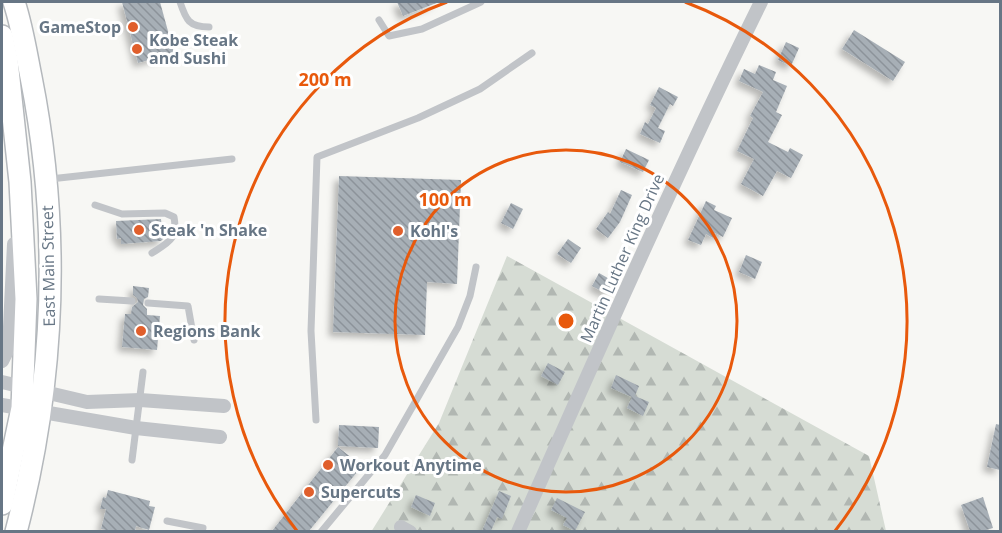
<svg xmlns="http://www.w3.org/2000/svg" width="1002" height="533" font-family="'Open Sans',sans-serif">
<defs>
<pattern id="forest-firs" width="22" height="20" patternUnits="userSpaceOnUse" patternTransform="scale(1.5)"><rect width="22" height="20" fill="#d6dcd4"/><path d="M5 1l3.5 6h-7zM16 11l3.5 6h-7z" fill="#b1b7b2"/></pattern>
<pattern id="building-back-hatch" width="6" height="6" patternUnits="userSpaceOnUse" patternTransform="scale(1.5)"><rect width="6" height="6" fill="#a7afb6"/><path d="M-1 5l2 2M0 0l6 6M5-1l2 2" fill="none" stroke="#8c939a"/></pattern>
<filter id="shadow"><feDropShadow dx="-4.5" dy="4.5" stdDeviation="3" flood-color="#0004"/></filter>
</defs>
<rect width="100%" height="100%" fill="#f7f7f4"/>
<polygon fill="url(#forest-firs)" points="507,256 869,456 886,531 371,532 439,423"/>
<g fill="url(#building-back-hatch)" filter="url(#shadow)">
<polygon points="122,2 160,2 174,53 138,63"/>
<polygon points="397,2 439,2 403,16"/>
<polygon points="854,30 905,62 893,81 842,49"/>
<polygon points="786,42 799,48 791,66 778,60"/>
<polygon points="759,65 776,72 773,80 787,86 776,112 782,115 768,142 788,152 790,148 803,155 791,178 777,171 763,196 741,184 754,159 737,151 753,118 750,116 763,92 739,81 744,69 755,74"/>
<polygon points="659,87 678,97 673,106 670,104 658,128 665,131 660,143 640,134 645,122 648,124 656,108 650,105"/>
<polygon points="626,149 649,160 643,172 620,162"/>
<polygon points="339,176 461,180 457,284 427,282 425,335 333,332"/>
<polygon points="621,190 632,195 620,222 608,238 596,229 608,212 610,214"/>
<polygon points="706,201 716,206 714,210 732,218 723,237 715,233 713,238 706,234 701,245 688,240"/>
<polygon points="511,203 523,209 513,229 501,223"/>
<polygon points="161,219 163,239 161,241 121,244 121,238 117,239 116,221"/>
<polygon points="568,239 581,248 571,263 557,254"/>
<polygon points="746,255 762,262 755,279 739,272"/>
<polygon points="599,273 613,281 607,294 592,286"/>
<polygon points="133,286 149,288 148,297 144,299 143,305 147,309 147,315 160,316 157,350 122,347 125,314 131,314 132,307 138,302 137,298 133,295"/>
<polygon points="548,363 565,372 558,385 541,376"/>
<polygon points="616,375 639,386 635,396 649,402 643,416 627,408 632,397 611,388"/>
<polygon points="996,424 1000,425 1000,470 987,467"/>
<polygon points="339,425 379,427 378,448 338,446"/>
<polygon points="338,447 362,466 309,531 272,531"/>
<polygon points="108,490 150,501 149,506 155,507 149,530 136,526 135,531 111,531 101,529 106,509 100,509 103,497 106,498"/>
<polygon points="499,491 511,496 502,519 497,517 491,531 482,531"/>
<polygon points="416,495 435,503 430,516 411,507"/>
<polygon points="983,497 993,528 983,531 970,531 961,505"/>
<polygon points="557,498 585,512 575,531 563,525 567,518 551,510"/>
</g>
<g fill="none" stroke-linecap="round" stroke-linejoin="round">
<defs>
<g id="primary">
<path d="M 14,2 C 22,26 26,52 31,77 C 61,228 55,382 16,532"/>
<polyline points="2,36 7,60 20,182 26,299 22,408 2,504"/>
</g>
</defs>
<use href="#primary" stroke="#b4b8bc" stroke-width="24"/>
<g stroke="#c1c4c8" stroke-width="7">
<path d="M 180,2 C 186,20 189,27 209,27"/>
<polyline points="379,20 389,36 422,29 481,2"/>
<polyline points="50,179 232,159"/>
<path d="M 95,205 L 122,214 L 165,213 L 174,217 C 178,239 169,242 152,253"/>
<polyline points="99,299 132,301"/>
<polyline points="148,303 188,306 194,340"/>
<polyline points="316,420 311,331 317,157 418,118 480,89 532,53"/>
<polyline points="132,460 143,372"/>
<polyline points="167,521 203,528"/>
<polyline points="321,532 385,455 458,327 470,296 476,267"/>
</g>
<g stroke="#c1c4c8" stroke-width="14">
<polyline points="2,361 9,347 14,244"/>
<polyline points="2,382 87,402 140,400 224,406"/>
<polyline points="2,405 136,428 220,437"/>
<polyline points="401,527 410,532"/>
<path d="M 518,532 C 597,354 675,176 761,2"/>
</g>
<use href="#primary" stroke="#fff" stroke-width="21"/>
</g>
<g fill="none" stroke="#e8590c" stroke-width="3">
<circle cx="566" cy="321" r="171"/>
<path d="M297 531A341 341 0 0 1 447 2M685 2A341 341 0 0 1 835 531"/>
</g>
<g fill="#e05f2c" stroke="#fff" stroke-width="2">
<circle cx="133" cy="27" r="6"/>
<circle cx="137" cy="49" r="6"/>
<circle cx="139" cy="230" r="6"/>
<circle cx="398" cy="231" r="6"/>
<circle cx="141" cy="331" r="6"/>
<circle cx="328" cy="465" r="6"/>
<circle cx="309" cy="492" r="6"/>
</g>
<g text-anchor="middle" dominant-baseline="central" stroke-width="6" stroke-linejoin="round" paint-order="stroke">
<g font-size="16" font-weight="bold" fill="#677685" stroke="#fff" text-anchor="start">
<text x="121" y="27" text-anchor="end">GameStop</text>
<text x="149" y="40">Kobe Steak<tspan x="149" dy="18">and Sushi</tspan></text>
<text x="151" y="230">Steak 'n Shake</text>
<text x="410" y="231">Kohl's</text>
<text x="153" y="331">Regions Bank</text>
<text x="340" y="465">Workout Anytime</text>
<text x="321" y="492">Supercuts</text>
</g>
<g font-size="16" fill="#677685" stroke="#fff">
<text transform="translate(622 258) rotate(-66)">Martin Luther King Drive</text>
<text transform="translate(48 266) rotate(-91)">East Main Street</text>
</g>
</g>
<circle cx="566" cy="321" r="9" fill="#e8590c" stroke="#fff" stroke-width="3"/>
<g font-size="18" text-anchor="middle" font-weight="bold" fill="#e8590c" stroke="#fff" stroke-width="6" stroke-linejoin="round" paint-order="stroke">
<text x="325" y="86">200 m</text>
<text x="445" y="206">100 m</text>
</g>
<rect width="1002" height="533" fill="none" stroke="#677685" stroke-width="6"/>
</svg>
